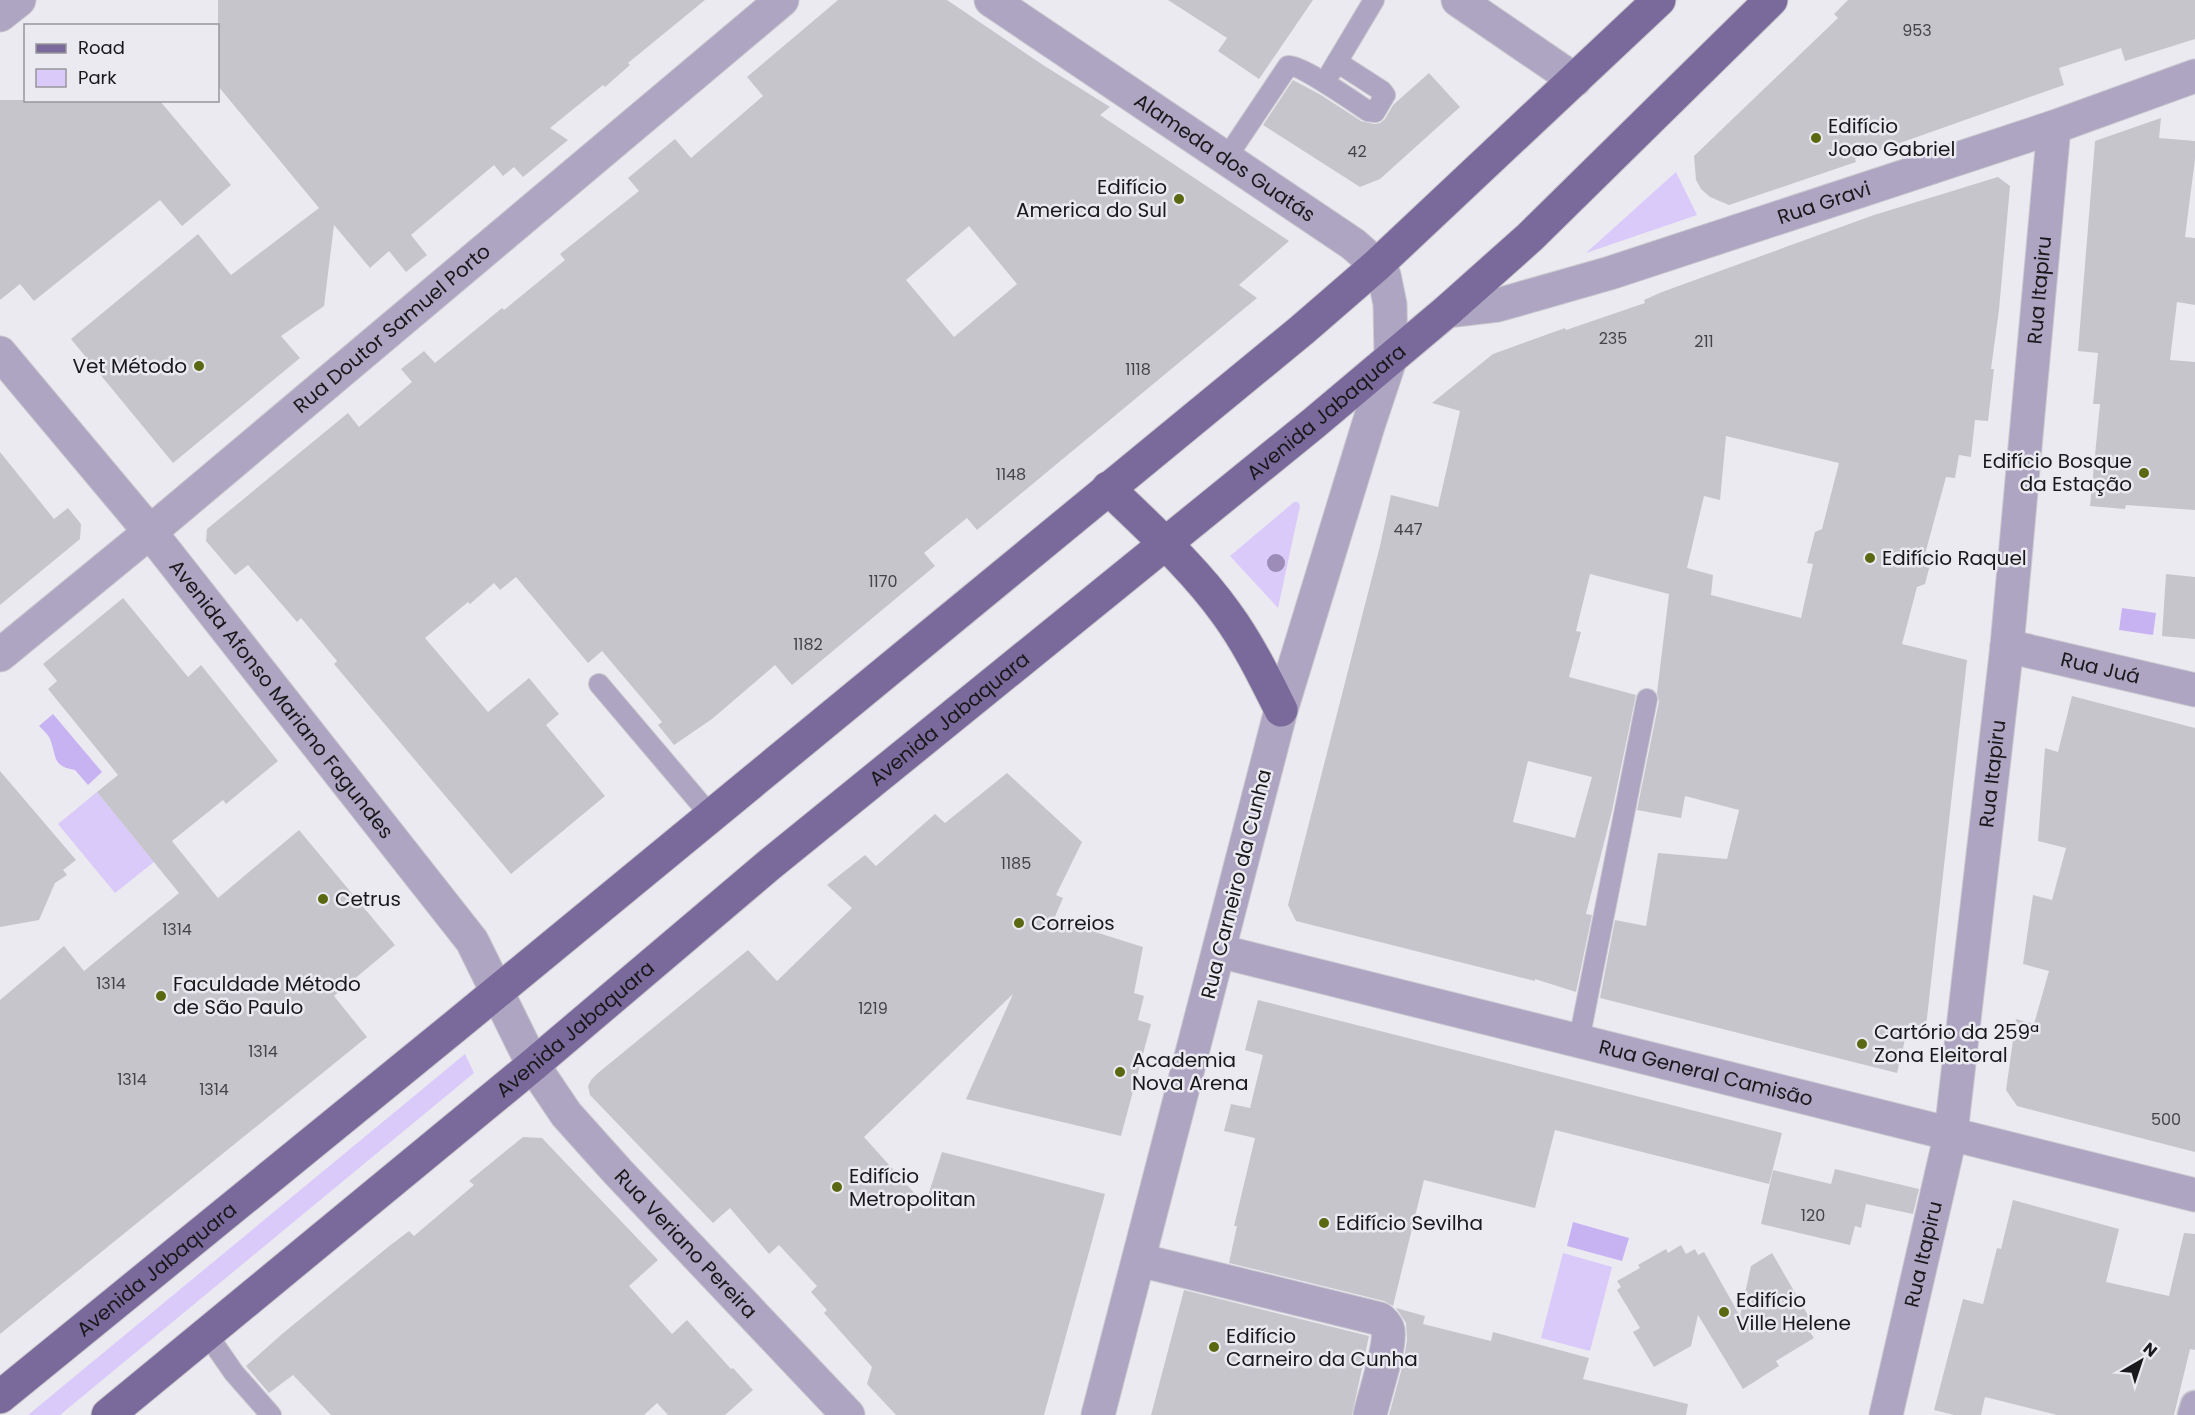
<svg xmlns="http://www.w3.org/2000/svg" width="2195" height="1415" font-family="Poppins,sans-serif">
<rect width="100%" height="100%" fill="#eceaf1"/>
<g fill="#d9cafa">
<polygon points="1676,172 1697,215 1586,253"/>
<polygon points="1294,502 1298,502 1300,506 1278,608 1230,556"/>
<polygon points="97,792 154,862 115,893 58,824"/>
<polygon points="465,1054 474,1073 60,1415 28,1415"/>
<polygon points="1563,1253 1612,1267 1590,1351 1541,1338"/>
</g>
<g fill="#c8b3f2">
<polygon points="2122,608 2156,613 2153,635 2119,630"/>
<path d="M 53,714 L 102,772 L 88,785 L 75,770 C 53,766 57,759 51,742 C 50,736 43,730 39,726 Z"/>
<polygon points="1573,1222 1629,1238 1622,1261 1567,1246"/>
</g>
<g fill="#c7c5cc" fill-rule="evenodd">
<polygon points="218,0 705,0 628,63 630,65 605,87 603,85 550,128 568,140 523,177 514,167 503,176 494,165 411,235 427,255 406,272 389,251 370,268 334,225 324,306 281,336 300,358 173,463 71,339 198,234 231,275 319,208 218,86"/>
<path d="M 838,0 L 947,0 L 1043,65 L 1110,107 L 1100,115 L 1289,241 L 1239,285 L 1257,298 L 977,530 L 967,518 L 924,553 L 935,566 L 792,685 L 775,665 L 712,719 L 674,745 L 658,725 L 662,722 L 602,651 L 588,663 L 516,577 L 500,590 L 494,583 L 470,604 L 468,602 L 425,638 L 488,712 L 529,678 L 559,714 L 546,725 L 605,796 L 511,874 L 334,664 L 337,661 L 301,618 L 297,622 L 248,565 L 235,575 L 206,541 L 207,529 L 348,413 L 359,427 L 412,382 L 401,369 L 424,351 L 435,363 L 502,308 L 504,310 L 565,260 L 560,254 L 639,191 L 628,178 L 675,139 L 691,158 L 763,96 L 747,77 ZM 969,226 L 1017,284 L 954,337 L 906,280 Z"/>
<polygon points="1168,0 1313,0 1259,79 1218,51 1227,38"/>
<polygon points="1848,0 2195,0 2195,39 2125,61 2121,48 2059,68 2064,85 1855,159 1856,162 1729,205 1710,197 1701,189 1696,180 1694,156 1838,18 1834,14"/>
<polygon points="1429,73 1460,107 1380,179 1360,187 1263,125 1293,80 1321,95 1361,121 1374,124 1380,123 1385,119 1393,105"/>
<polygon points="0,100 159,100 231,185 182,226 160,200 34,301 20,284 0,300"/>
<polygon points="2161,118 2159,138 2195,141 2195,159 2185,237 2195,238 2195,305 2177,302 2170,360 2195,362 2195,510 2126,505 2125,509 2090,506 2100,404 2093,404 2098,353 2078,351 2095,141"/>
<path d="M 1998,177 L 2010,186 L 1999,310 L 1991,369 L 1994,369 L 1988,421 L 1975,420 L 1971,457 L 1959,455 L 1955,478 L 1946,477 L 1925,554 L 1931,561 L 1925,584 L 1917,587 L 1902,644 L 1967,660 L 1926,1027 L 1909,1023 L 1897,1073 L 1600,998 L 1615,920 L 1646,926 L 1658,853 L 1727,859 L 1739,810 L 1685,796 L 1681,818 L 1637,810 L 1659,701 L 1657,693 L 1669,594 L 1590,574 L 1576,631 L 1581,632 L 1569,677 L 1636,695 L 1612,811 L 1586,914 L 1592,915 L 1576,992 L 1535,979 L 1535,981 L 1296,921 L 1288,905 L 1380,546 L 1391,495 L 1438,507 L 1460,411 L 1432,403 L 1493,354 L 1565,328 L 1566,330 L 1645,303 L 1644,300 L 1662,292 L 1874,215 ZM 1726,436 L 1839,463 L 1822,529 L 1815,532 L 1807,563 L 1813,564 L 1801,618 L 1711,595 L 1713,575 L 1687,568 L 1704,496 L 1720,500 ZM 1528,761 L 1592,777 L 1575,838 L 1513,822 Z"/>
<polygon points="0,452 54,519 68,508 81,524 80,539 0,605"/>
<polygon points="2166,574 2195,577 2195,639 2162,636"/>
<polygon points="123,598 188,677 201,665 278,761 226,804 223,800 172,841 218,898 299,830 395,945 334,996 367,1037 0,1334 0,1000 64,946 84,971 179,893 97,792 118,775 48,689 57,681 43,664"/>
<polygon points="2072,696 2195,728 2195,1152 2017,1106 2006,1090 2016,1019 2034,1024 2049,971 2023,964 2033,895 2052,900 2066,848 2038,841 2045,748 2058,752"/>
<polygon points="0,771 76,860 63,870 67,875 55,883 39,920 0,927"/>
<polygon points="1007,773 1082,842 1056,895 1063,898 1054,919 1143,947 1134,993 1144,996 1138,1020 1151,1024 1121,1136 966,1099 1013,994 864,1137 925,1205 942,1152 1105,1194 1044,1415 896,1415 867,1384 872,1367 824,1313 827,1310 811,1292 817,1286 779,1245 769,1254 730,1208 713,1223 590,1095 588,1086 591,1080 598,1073 748,950 777,981 852,908 827,885 865,855 876,866 935,814 945,823"/>
<polygon points="1258,1000 1782,1133 1769,1184 1555,1130 1535,1208 1424,1180 1393,1306 1384,1301 1229,1263 1237,1226 1234,1226 1255,1138 1224,1131 1231,1104 1250,1108 1263,1055 1245,1050"/>
<polygon points="523,1137 542,1138 658,1260 629,1286 672,1334 687,1320 731,1369 733,1368 753,1390 725,1415 668,1415 657,1403 644,1415 331,1415 293,1375 269,1393 246,1366 282,1334 388,1247 409,1231 414,1236 474,1185 469,1181"/>
<polygon points="1835,1169 1919,1189 1913,1214 1866,1204 1861,1228 1855,1226 1850,1245 1761,1224 1773,1170 1831,1184"/>
<polygon points="2013,1200 2119,1229 2106,1282 2169,1296 2184,1233 2195,1234 2195,1350 2190,1349 2174,1415 2057,1415 1985,1397 1981,1415 1954,1415 1934,1410 1963,1299 1983,1304 1997,1248 2001,1249"/>
<polygon points="1681,1245 1686,1254 1695,1249 1698,1255 1704,1252 1740,1316 1751,1266 1772,1253 1816,1329 1810,1332 1814,1338 1776,1361 1779,1366 1743,1389 1698,1315 1691,1346 1654,1367 1633,1332 1640,1328 1617,1290 1621,1287 1617,1281 1640,1268 1638,1265 1666,1249 1668,1253"/>
<polygon points="1184,1290 1369,1336 1352,1415 1151,1415"/>
<polygon points="1396,1308 1425,1316 1423,1324 1491,1341 1493,1332 1589,1358 1583,1379 1688,1404 1686,1415 1389,1415 1403,1364 1407,1340 1406,1323"/>
</g>
<g fill="none" stroke-linecap="round" stroke-linejoin="round">
<defs>
<g id="service">
<polyline points="1331,72 1374,0"/>
<path d="M 1227,157 L 1288,66 C 1300,64 1354,102 1368,111 L 1375,112 L 1385,95 L 1382,91 L 1337,62"/>
<polyline points="599,684 711,816"/>
<polyline points="1579,1040 1647,699"/>
<polyline points="207,1334 234,1373 271,1415"/>
</g>
<polyline id="pedestrian" points="2192,1415 2195,1405"/>
<g id="minor">
<polyline points="1458,0 1575,80"/>
<polyline points="0,15 19,0"/>
<path id="s1" d="M 1447,311 L 1498,305 L 1610,273 L 2054,127 L 2195,76"/>
<path id="s2" d="M 2007,646 L 2195,690"/>
<path id="s3" d="M 0,655 L 150,532 L 782,0"/>
<path id="s4" d="M 1219,951 L 2195,1195"/>
<path d="M 1139,1260 L 1380,1319 C 1383,1322 1387,1325 1388,1330 C 1391,1347 1374,1396 1370,1415"/>
<path id="s5" d="M 1886,1415 L 1951,1133 L 2007,646 L 2054,127"/>
</g>
<g id="tertiary">
<path id="s6" d="M 991,0 L 1353,244 L 1377,265 L 1384,275 L 1390,304 L 1391,357 L 1368,426 L 1281,710 L 1098,1415"/>
<path id="s7" d="M 0,353 L 150,532 L 472,941 L 533,1065 L 566,1114 L 618,1172 L 848,1415"/>
</g>
<g id="primary">
<path d="M 1108,488 C 1149,528 1193,567 1226,613 C 1248,643 1264,676 1281,710"/>
<path id="s8" d="M 0,1397 L 453,1028 L 1302,330 L 1377,265 L 1659,0"/>
<path id="s9" d="M 108,1415 L 533,1065 L 769,865 L 1314,423 L 1447,311 L 1530,237 L 1771,0"/>
</g>
</defs>
<use href="#service" stroke="#cac8cf" stroke-width="22"/>
<use href="#pedestrian" stroke="#cac8cf" stroke-width="31"/>
<use href="#minor" stroke="#cac8cf" stroke-width="35"/>
<use href="#tertiary" stroke="#cac8cf" stroke-width="35"/>
<use href="#primary" stroke="#cac8cf" stroke-width="35"/>
<use href="#service" stroke="#ada5c1" stroke-width="20"/>
<use href="#pedestrian" stroke="#ada5c1" stroke-width="28"/>
<use href="#minor" stroke="#ada5c1" stroke-width="33"/>
<use href="#tertiary" stroke="#ada5c1" stroke-width="33"/>
<use href="#primary" stroke="#7a6a9b" stroke-width="33"/>
</g>
<circle fill="#9d8cb8" cx="1276" cy="563" r="9"/>
<g fill="#596811" stroke="#eceaf1" stroke-width="2">
<circle cx="1816" cy="138" r="6"/>
<circle cx="1179" cy="199" r="6"/>
<circle cx="199" cy="366" r="6"/>
<circle cx="2144" cy="473" r="6"/>
<circle cx="1870" cy="558" r="6"/>
<circle cx="323" cy="899" r="6"/>
<circle cx="1019" cy="923" r="6"/>
<circle cx="161" cy="996" r="6"/>
<circle cx="1862" cy="1044" r="6"/>
<circle cx="1120" cy="1072" r="6"/>
<circle cx="837" cy="1187" r="6"/>
<circle cx="1324" cy="1223" r="6"/>
<circle cx="1724" cy="1312" r="6"/>
<circle cx="1214" cy="1347" r="6"/>
</g>
<g text-anchor="middle" dominant-baseline="central" stroke-width="5" stroke-linejoin="round" paint-order="stroke">
<g font-size="16" fill="#444347">
<text x="1917" y="30">953</text>
<text x="1357" y="151">42</text>
<text x="1613" y="338">235</text>
<text x="1704" y="341">211</text>
<text x="1138" y="369">1118</text>
<text x="1011" y="474">1148</text>
<text x="1408" y="529">447</text>
<text x="883" y="581">1170</text>
<text x="808" y="644">1182</text>
<text x="1016" y="863">1185</text>
<text x="177" y="929">1314</text>
<text x="111" y="983">1314</text>
<text x="873" y="1008">1219</text>
<text x="263" y="1051">1314</text>
<text x="132" y="1079">1314</text>
<text x="214" y="1089">1314</text>
<text x="2166" y="1119">500</text>
<text x="1813" y="1215">120</text>
</g>
<g font-size="20" fill="#19181b" stroke="#eceaf1" text-anchor="start">
<text x="1828" y="126">Edifício<tspan x="1828" dy="23">Joao Gabriel</tspan></text>
<text x="1167" y="187" text-anchor="end">Edifício<tspan x="1167" dy="23">America do Sul</tspan></text>
<text x="187" y="366" text-anchor="end">Vet Método</text>
<text x="2132" y="461" text-anchor="end">Edifício Bosque<tspan x="2132" dy="23">da Estação</tspan></text>
<text x="1882" y="558">Edifício Raquel</text>
<text x="335" y="899">Cetrus</text>
<text x="1031" y="923">Correios</text>
<text x="173" y="984">Faculdade Método<tspan x="173" dy="23">de São Paulo</tspan></text>
<text x="1874" y="1032">Cartório da 259ª<tspan x="1874" dy="23">Zona Eleitoral</tspan></text>
<text x="1132" y="1060">Academia<tspan x="1132" dy="23">Nova Arena</tspan></text>
<text x="849" y="1176">Edifício<tspan x="849" dy="23">Metropolitan</tspan></text>
<text x="1336" y="1223">Edifício Sevilha</text>
<text x="1736" y="1300">Edifício<tspan x="1736" dy="23">Ville Helene</tspan></text>
<text x="1226" y="1336">Edifício<tspan x="1226" dy="23">Carneiro da Cunha</tspan></text>
</g>
<g font-size="20" fill="#19181b" stroke="#eceaf1">
<text stroke="none"><textPath href="#s6" startOffset="282">Alameda dos Guatás</textPath></text>
<text stroke="none"><textPath href="#s1" startOffset="393">Rua Gravi</textPath></text>
<text stroke="none"><textPath href="#s5" startOffset="1137">Rua Itapiru</textPath></text>
<text stroke="none"><textPath href="#s3" startOffset="510">Rua Doutor Samuel Porto</textPath></text>
<text stroke="none"><textPath href="#s9" startOffset="1578">Avenida Jabaquara</textPath></text>
<text stroke="none"><textPath href="#s2" startOffset="96">Rua Juá</textPath></text>
<text stroke="none"><textPath href="#s7" startOffset="446">Avenida Afonso Mariano Fagundes</textPath></text>
<text stroke="none"><textPath href="#s9" startOffset="1092">Avenida Jabaquara</textPath></text>
<text stroke="none"><textPath href="#s5" startOffset="651">Rua Itapiru</textPath></text>
<text transform="translate(1236 884) rotate(-76)">Rua Carneiro da Cunha</text>
<text stroke="none"><textPath href="#s9" startOffset="606">Avenida Jabaquara</textPath></text>
<text stroke="none"><textPath href="#s4" startOffset="502">Rua General Camisão</textPath></text>
<text stroke="none"><textPath href="#s7" startOffset="1128">Rua Veriano Pereira</textPath></text>
<text stroke="none"><textPath href="#s5" startOffset="165">Rua Itapiru</textPath></text>
<text stroke="none"><textPath href="#s8" startOffset="202">Avenida Jabaquara</textPath></text>
</g>
</g>
<rect x="24" y="24" width="195" height="78" fill="#eceaf1" stroke="#98969b" stroke-width="1.5"/>
<rect x="36" y="44" width="30" height="9" fill="#7a6a9b" stroke="#98969b" stroke-width="1.5"/>
<text x="78" y="54" font-size="18" fill="#19181b">Road</text>
<rect x="36" y="69" width="30" height="18" fill="#d9cafa" stroke="#98969b" stroke-width="1.5"/>
<text x="78" y="84" font-size="18" fill="#19181b">Park</text>
<g transform="translate(2141 1361) rotate(39)" stroke="#eceaf1" stroke-width="4.5" paint-order="stroke">
<path d="M0-4.5L10 22L0 15L-10 22Z" fill="#19181b"/>
<text y="-9" font-size="16" font-weight="bold" text-anchor="middle" fill="#19181b">N</text>
</g>
</svg>
